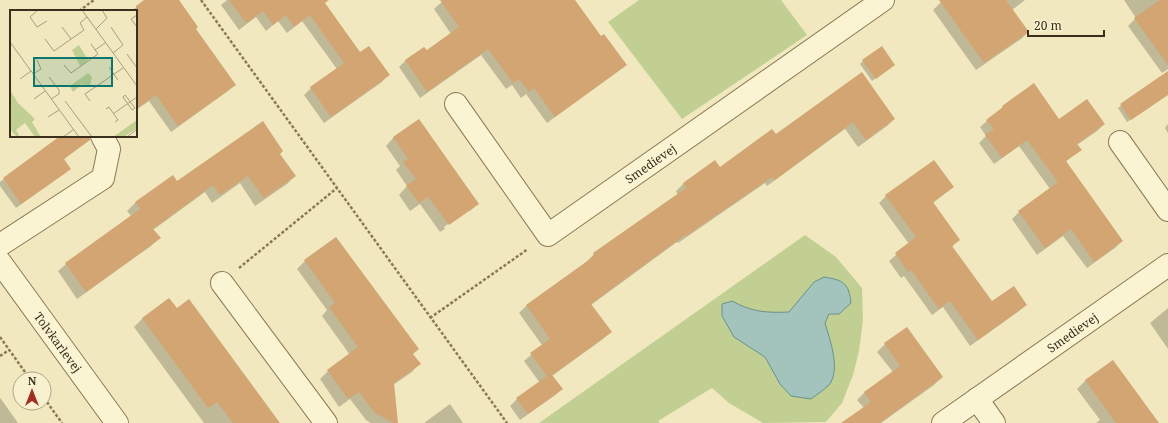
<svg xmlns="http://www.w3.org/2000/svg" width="1168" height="423" font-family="'Noto Serif',serif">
<rect width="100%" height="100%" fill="#f1e8bf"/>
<g fill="#c1d092">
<polygon points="639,0 781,0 807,35 682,119 608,22"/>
<polygon points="805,235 836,257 862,288 863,320 859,351 853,375 842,403 826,422 763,423 729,403 712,388 658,421 660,423 539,423"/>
</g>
<path fill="#a3c3bd" stroke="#69918c" d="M 824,277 C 843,280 849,283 851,303 L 839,314 L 829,314 L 825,323 C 830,340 841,370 829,385 C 824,390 816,395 811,399 L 791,396 L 780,384 L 765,357 L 734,337 L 722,316 L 722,304 L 732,301 C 752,312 766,313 789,312 L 814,282 Z"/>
<g fill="#0003">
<polygon points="146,0 169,0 234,84 228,91 171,132 149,101 136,110 136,11 131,11"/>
<polygon points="227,0 322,0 360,53 388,75 382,82 324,123 304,95 311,88 337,69 302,21 287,33 278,21 266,31 256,17 239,30 221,5"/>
<polygon points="444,0 574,0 601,37 625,65 618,71 547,123 526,94 521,98 512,85 506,89 481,55 420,98 399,67 406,60 426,51 451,34 434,9"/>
<polygon points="943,0 1025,0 1012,10 1028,32 1021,39 976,70 933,10"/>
<polygon points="1124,0 1166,0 1168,3 1168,69 1162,73 1128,26 1136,18"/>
<polygon points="863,61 891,67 872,81 860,64"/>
<polygon points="862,73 894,119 887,126 858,147 845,129 767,186 765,183 678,243 677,242 591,305 610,332 603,339 552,376 562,389 554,396 520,420 510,406 517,399 540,383 524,361 542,345 519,313 526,306 587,262 594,254 678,195 676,191 683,184 714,162 719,168 775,135"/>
<polygon points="1143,89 1150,107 1127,122 1118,108"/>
<polygon points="1003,107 1059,120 1104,124 1097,131 1077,145 1080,150 1065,162 1122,241 1115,248 1087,268 1063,236 1037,255 1012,219 1019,212 1050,189 1019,146 994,164 979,143 986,136 980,127"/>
<polygon points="418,120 477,204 470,211 470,209 444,227 445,229 440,232 420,204 410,211 399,195 407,186 396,170 400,166 386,146 393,138"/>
<polygon points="1168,124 1168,133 1165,128"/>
<polygon points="63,136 81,136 85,142 63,160 69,169 64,174 16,208 0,186 0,182"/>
<polygon points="279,154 295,176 287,184 255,206 240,183 212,203 205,192 153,230 159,238 151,246 77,299 58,271 66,264 131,216 127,211 135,203 172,177 176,182"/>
<polygon points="953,187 933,203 959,239 952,247 992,302 1026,304 1019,311 970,346 943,307 932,315 904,276 901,278 889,261 909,244 879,203 886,196"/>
<polygon points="305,261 419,364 412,372 393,385 397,423 371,423 366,420 350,399 339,407 320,379 328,371 350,355 322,316 327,310 297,269"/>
<polygon points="168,299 278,423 204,423 134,327 142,319"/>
<polygon points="1168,308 1168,349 1150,323"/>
<polygon points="885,344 942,377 934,385 881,423 843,423 864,408 857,400 865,392 893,372 877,352"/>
<polygon points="1113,361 1157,423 1096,423 1100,420 1077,389 1085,381"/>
<polygon points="0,398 1,399 18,423 0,423"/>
<polygon points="450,404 463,423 424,423"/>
</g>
<g fill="#d2a572">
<polygon points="144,0 179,0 198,27 196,29 236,85 178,126 156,95 136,109 136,6"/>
<polygon points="229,0 329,0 325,3 360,52 369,46 390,75 331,117 310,87 344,63 310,15 294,27 286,15 273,25 263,11 246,23"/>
<polygon points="440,0 575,0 601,36 604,34 627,65 555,117 534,88 529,92 519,79 513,83 488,49 427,92 405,60 424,47 427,50 459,27"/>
<polygon points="939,0 1006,0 1029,32 984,63"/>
<polygon points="1160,0 1168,0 1168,65 1134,18"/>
<polygon points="882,46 895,65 876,79 862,60"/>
<polygon points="1168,71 1168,95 1131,120 1120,104"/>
<polygon points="862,72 895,119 866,140 853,122 775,180 772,177 686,236 685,235 591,304 612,332 552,375 563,389 528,414 516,398 547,376 530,353 550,339 526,305 586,262 594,255 593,253 686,188 683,183 715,160 720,167 772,129 776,134"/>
<polygon points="1034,83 1059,119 1087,99 1105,124 1077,144 1082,150 1066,161 1123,241 1094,262 1071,229 1045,248 1018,211 1058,182 1027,140 1002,158 985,135 994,129 986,120 1003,107 1002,106"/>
<polygon points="419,119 479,204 449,225 428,197 419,203 406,186 416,179 403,162 408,159 393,137"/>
<polygon points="263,121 283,151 280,154 296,176 264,198 248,176 220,195 213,185 153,229 161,238 86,292 65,263 140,209 135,202 173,175 177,181"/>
<polygon points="60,136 90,136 90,140 64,159 71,169 21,204 3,178"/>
<polygon points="934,160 954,187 933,202 960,240 952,246 992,301 1014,286 1027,305 978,340 950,301 939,309 911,270 908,272 895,253 916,237 885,195"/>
<polygon points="336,237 419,349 413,354 421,364 394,383 398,423 393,423 374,412 359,392 348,399 327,370 358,347 329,307 335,303 304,260"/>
<polygon points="169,298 177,308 189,299 280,423 233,423 217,402 208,408 142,318"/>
<polygon points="907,327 943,377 880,423 841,423 871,402 864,392 900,366 884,343"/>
<polygon points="1113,360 1159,423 1116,423 1085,380"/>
</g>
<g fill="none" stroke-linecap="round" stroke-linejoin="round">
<defs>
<g id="minor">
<path id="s1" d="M 456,104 L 548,235 L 883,0"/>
<polyline points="1120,142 1168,210"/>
<polyline points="0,245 103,178 109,149 102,136"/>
<path id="s2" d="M 0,262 L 117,423"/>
<polyline points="222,283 326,423"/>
<polyline points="977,399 994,423"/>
<path id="s3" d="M 943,423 L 1168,265"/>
</g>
</defs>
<use href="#minor" stroke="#8b7956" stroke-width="24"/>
<g stroke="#8b7956" stroke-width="2.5" stroke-dasharray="3 2" stroke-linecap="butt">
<polyline points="201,0 507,423"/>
<polyline points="79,11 94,0"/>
<polyline points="239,268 337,188"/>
<polyline points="430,318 528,249"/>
<polyline points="0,337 30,379"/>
<polyline points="0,356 9,350"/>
<polyline points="44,398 62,423"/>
</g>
<use href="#minor" stroke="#fbf4d3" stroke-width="22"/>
</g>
<g text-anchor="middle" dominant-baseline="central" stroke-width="3" stroke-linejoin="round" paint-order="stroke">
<g font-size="12" fill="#3a2e1c" stroke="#f8f1cf">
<text stroke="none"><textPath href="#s1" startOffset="285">Smedievej</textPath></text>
<text stroke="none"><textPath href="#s3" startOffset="158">Smedievej</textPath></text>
<text stroke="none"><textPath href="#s2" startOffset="99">Tolvkarlevej</textPath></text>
</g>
</g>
<g transform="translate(10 10)">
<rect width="127" height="127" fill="#f1e8bf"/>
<path d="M 69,35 L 78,50 L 70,56 L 62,40 ZM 78,63 L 82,67 L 80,75 L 76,77 L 72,74 L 63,82 L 60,76 ZM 0,80 L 8,93 L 25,109 L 22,112 L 31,127 L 25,127 L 15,113 L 6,120 L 9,125 L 7,127 L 0,119 ZM 127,110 L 127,118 L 114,127 L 103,127 Z" fill="#c1d092"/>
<path fill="none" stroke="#a89e7e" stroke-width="1" d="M 28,0 L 20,7 L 27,17 L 37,11M 72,0 L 127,76M 127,5 L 121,9 L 127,17M 52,17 L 61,29M 101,17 L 113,35 L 103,43M 86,19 L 97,8 L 92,0M 35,29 L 44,41 L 74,20 L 70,13 L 77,7M 0,32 L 69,127M 85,40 L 95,33M 117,44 L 127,58M 54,55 L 61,63 L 88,44 L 81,34M 99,57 L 108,70M 23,64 L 31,59 L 27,50M 39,67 L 49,80 L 49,84 L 41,89M 10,69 L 21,61M 115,85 L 125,98 L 122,100 L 113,87 ZM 24,89 L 35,81M 55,91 L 82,127M 80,91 L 75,84 L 113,58M 96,99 L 99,97 L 108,110 L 105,112M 103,104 L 127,87M 38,107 L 49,100M 53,127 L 63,120M 117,127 L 127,119"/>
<path fill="#0f766e" fill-opacity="0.15" stroke="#0f766e" stroke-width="2" d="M 24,48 L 102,48 L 102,76 L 24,76 Z"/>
<rect width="127" height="127" fill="none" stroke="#3a2e1c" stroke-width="2"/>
</g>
<g transform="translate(32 391)"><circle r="19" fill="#f8f1cf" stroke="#aca387"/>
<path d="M0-3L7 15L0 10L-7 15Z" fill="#9f2f21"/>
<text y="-6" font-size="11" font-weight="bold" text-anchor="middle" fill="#3a2e1c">N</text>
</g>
<path d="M1028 30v6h76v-6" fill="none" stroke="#3a2e1c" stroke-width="2"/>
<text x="1034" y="30" font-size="12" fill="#3a2e1c" stroke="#f8f1cf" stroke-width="3" paint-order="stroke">20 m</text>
</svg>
